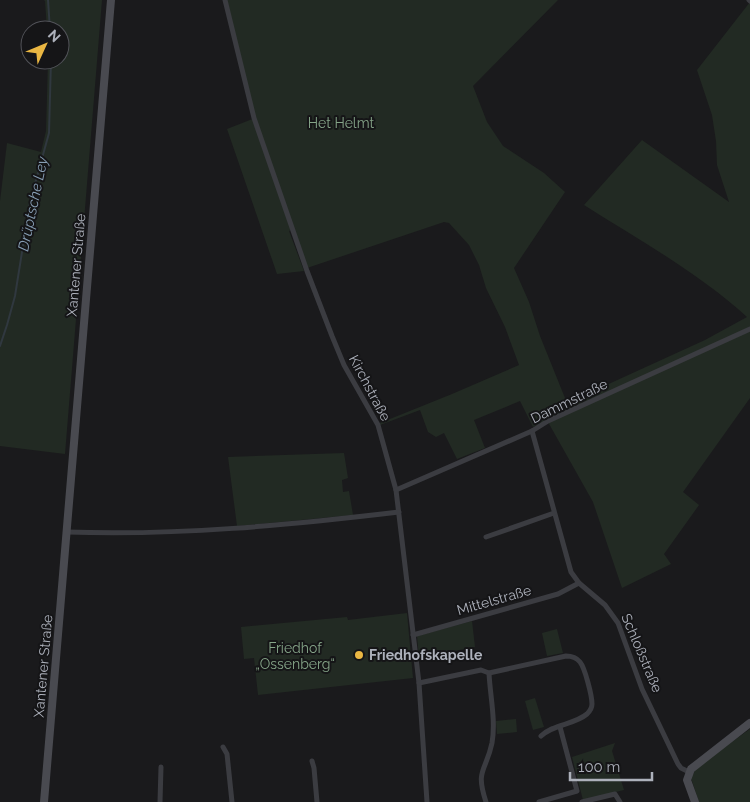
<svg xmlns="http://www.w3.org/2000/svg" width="750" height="802" font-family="Raleway,sans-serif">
<rect width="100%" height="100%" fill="#1a1a1c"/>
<g fill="#222a23">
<polygon points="44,0 102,0 65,454 0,446 0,201 7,143 41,152 46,131 48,60 60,60 60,30 47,30 45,1"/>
<path d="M 227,0 L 558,0 L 473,86 L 487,122 L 503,146 L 544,173 L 565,192 L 514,268 L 529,302 L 540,336 L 567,403 L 705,340 L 747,317 C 699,273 639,240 584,205 L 642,140 L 729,202 L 717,165 L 716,141 L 712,115 L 697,70 L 750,2 L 750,327 L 533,427 L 520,401 L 474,420 L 485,448 L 457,459 L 444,433 L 436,437 L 428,432 L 420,410 L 380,425 L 380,423 L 452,394 L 519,365 L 505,327 L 486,288 L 479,265 L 469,245 L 449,223 L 444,222 L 307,268 L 293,229 L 289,231 L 304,271 L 277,274 L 227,129 L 255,118 Z"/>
<polygon points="750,331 750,398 683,492 699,505 664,554 671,564 622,588 593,502 548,422"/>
<polygon points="344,453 348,478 342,480 343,492 349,491 353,515 237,526 228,457"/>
<polygon points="407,613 413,678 258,695 254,658 244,659 241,627 347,617 348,620"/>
<polygon points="472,621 475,647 419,658 417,636"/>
<polygon points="557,629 563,653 547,656 542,633"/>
<polygon points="535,698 544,727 533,730 525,701"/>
<polygon points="516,719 517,732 497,734 496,721"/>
<polygon points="750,729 750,802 699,802 691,778 697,767"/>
<polygon points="615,743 612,751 624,790 583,800 572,757"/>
</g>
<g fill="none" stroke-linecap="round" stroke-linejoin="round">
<g stroke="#30383f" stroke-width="2">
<polyline points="48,0 50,30"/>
<polyline points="0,346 7,325 15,296 30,202 49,133 51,60"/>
</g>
<g stroke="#3b3c41" stroke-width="5">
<polyline points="225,0 254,118 307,271 332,336 344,365 378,425 396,490 419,683 427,802"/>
<polyline points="749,0 750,1"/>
<polyline points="532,431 571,572 579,583 605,605 618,623 642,689 678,764 681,768 689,772"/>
<polyline points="396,490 532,431 548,421 750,329"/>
<path d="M 67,532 C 177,536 289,525 399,512"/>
<polyline points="486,537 554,513"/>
<polyline points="413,635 558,594 579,583"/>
<path d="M 419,683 L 481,670 L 489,673 L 566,656 C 572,656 576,657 580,662 C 585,668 592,696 592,704 C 592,708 590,711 587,714 C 574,725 553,724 541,736"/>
<polyline points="223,747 227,754 232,802"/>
<polyline points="312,761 314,768 317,802"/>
<polyline points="160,802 161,767"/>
<path d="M 486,802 C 475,769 486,772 492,743 C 496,721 490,695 489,673"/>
<polyline points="539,802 577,791 560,727"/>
<polyline points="582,802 615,794 620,802"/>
</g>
<g stroke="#494a50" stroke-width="8">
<polyline points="44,802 111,0"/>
<polyline points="695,802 687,780 691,769 750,723"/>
</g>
</g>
<circle fill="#eab743" stroke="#151517" stroke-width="2" cx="359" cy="655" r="5"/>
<g text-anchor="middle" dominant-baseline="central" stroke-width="4" stroke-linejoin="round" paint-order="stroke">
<g font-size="14" fill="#85a488" stroke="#151517">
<text x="341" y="123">Het Helmt</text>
<text x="295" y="648">Friedhof<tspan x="295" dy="16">„Ossenberg“</tspan></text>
</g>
<g font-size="14" fill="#adb1bb" stroke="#151517">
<text transform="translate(76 265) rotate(-85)">Xantener Straße</text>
<text transform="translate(370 388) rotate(62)">Kirchstraße</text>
<text transform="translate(569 401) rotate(-26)">Dammstraße</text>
<text transform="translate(494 600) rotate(-16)">Mittelstraße</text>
<text transform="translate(642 653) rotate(67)">Schloßstraße</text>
<text transform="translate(43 666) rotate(-85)">Xantener Straße</text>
</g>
<g font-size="14" font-weight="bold" fill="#adb1bb" stroke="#151517" text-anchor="start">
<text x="369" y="655">Friedhofskapelle</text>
</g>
<g font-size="15" font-style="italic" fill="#869db3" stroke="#151517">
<text transform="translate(33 204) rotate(-78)">Drüptsche Ley</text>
</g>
</g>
<g transform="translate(45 45) rotate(46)"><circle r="24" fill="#151517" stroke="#525359"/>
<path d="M0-4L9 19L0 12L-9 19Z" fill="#eab743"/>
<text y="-8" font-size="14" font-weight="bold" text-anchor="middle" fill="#adb1bb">N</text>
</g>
<path d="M570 772v8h82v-8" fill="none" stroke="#adb1bb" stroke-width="2.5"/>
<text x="578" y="772" font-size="15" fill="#adb1bb" stroke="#151517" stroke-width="4" paint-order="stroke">100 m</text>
</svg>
